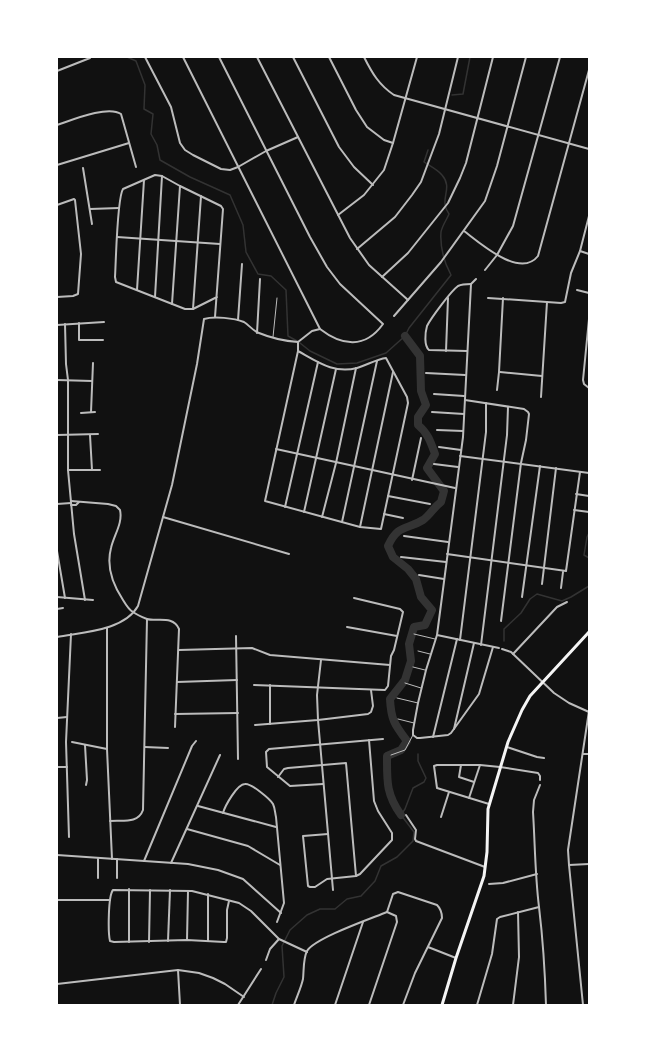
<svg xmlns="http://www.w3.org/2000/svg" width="646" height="1062" font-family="'Alegreya Sans',sans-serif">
<rect width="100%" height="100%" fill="#111"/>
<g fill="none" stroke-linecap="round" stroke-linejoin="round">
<g stroke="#333" stroke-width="1.5">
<polyline points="127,57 136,61 145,85 144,109 153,114 151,134 157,145 160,160 190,177 230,195 243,225 246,252 258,274 271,276 286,290 288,336 297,341"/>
<polyline points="452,95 463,94 470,57"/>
<path d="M 300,343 L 310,351 L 337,364 L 357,363 L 386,353 L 405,336 L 409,328 L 451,275 C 444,262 440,246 441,232 C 442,226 447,219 449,214 C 438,199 454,189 442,175 C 438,170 430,166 424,162 L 428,150"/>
<polyline points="589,533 587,537 584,555 589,558"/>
<polyline points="504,641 504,629 521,613 530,599 537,594 562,601 571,597 589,586"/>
<polyline points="272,1005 276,993 284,977 282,946 290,930 307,915 320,909 335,909 347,899 361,896 375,881 381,866 397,857 413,841 414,832 401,815 405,809 413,788 424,782 426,778 418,761 418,754"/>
</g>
<path stroke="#333" stroke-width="8" d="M 401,815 C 386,794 387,781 387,756 L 401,750 L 407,741 C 394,724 391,719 390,699 L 405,680 L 411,661 L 409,644 L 414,627 L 425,625 L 432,610 L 421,597 L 416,579 L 408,569 L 393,557 L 388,546 C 398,524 407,530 423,520 C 430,515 434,507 441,502 L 444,491 L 427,468 L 435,454 C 431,443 428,433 418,425 L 418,417 L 426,405 L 421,391 L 420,356 L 405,336"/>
<g stroke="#bcbcbc" stroke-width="1">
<polyline points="273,337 277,298"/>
<polyline points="414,634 435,639"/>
<polyline points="418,651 430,654"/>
<polyline points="413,667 425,670"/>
<polyline points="405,683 421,688"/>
<polyline points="397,698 418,703"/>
<polyline points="398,719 414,723"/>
<polyline points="391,755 405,750 413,735"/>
</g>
<g stroke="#bcbcbc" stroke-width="2">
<polyline points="145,57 171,107 180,143 185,150 193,155 221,169 230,170 238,167 266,151 298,137"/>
<path d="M 183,57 L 320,329 C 342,346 365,349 383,324 L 340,284 L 327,267 L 310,237 L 219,57"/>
<polyline points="257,57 350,238 369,265 408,300"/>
<polyline points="293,57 339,147 354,167 373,185"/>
<polyline points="329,57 356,110 367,127 384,140 393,143"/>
<path d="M 364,57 C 372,73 379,85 394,95 L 589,149"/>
<polyline points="57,71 90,58"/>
<path d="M 57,125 C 72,120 108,105 121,114 L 136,167"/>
<polyline points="57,165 129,143"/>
<polyline points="83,168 92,224"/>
<polyline points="57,205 74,199 75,200 81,254 78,294 73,296 57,297"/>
<polyline points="90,209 119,208"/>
<polyline points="338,215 364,195 384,170 393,143 417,57"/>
<path d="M 464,231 C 480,243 520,279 538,256 L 589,70"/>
<polyline points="117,237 220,244"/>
<polyline points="357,249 395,217 412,195 421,182 439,134 458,57"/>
<polyline points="580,251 589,254"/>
<polyline points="485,270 497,255 513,226 560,57"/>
<polyline points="382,277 408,253 448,203 460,178 466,163 493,57"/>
<polyline points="476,279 471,284 463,437 437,635 426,670 418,703 413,730 413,735 417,738 420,738 448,735 451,733 479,694 493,647"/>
<polyline points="137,290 144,180"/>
<polyline points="577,290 589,293"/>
<polyline points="155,297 162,176"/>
<polyline points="488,298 561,303 565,302 571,273 580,251 589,216"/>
<polyline points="172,304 180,186"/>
<polyline points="193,309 201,196"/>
<polyline points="394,316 441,262 485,201 497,166 526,57"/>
<path d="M 215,317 L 223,209 L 221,206 L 180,186 L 162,176 L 155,175 L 123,189 C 117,198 116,262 115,277 L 116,282 L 185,309 L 193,309 L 217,297"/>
<polyline points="589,319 583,380 584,384 589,388"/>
<polyline points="238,320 242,264"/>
<polyline points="79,323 79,340 103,340"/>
<polyline points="65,324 66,364 68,380 68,470 74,534 85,600"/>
<polyline points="57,325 104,322"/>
<polyline points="257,333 260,279"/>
<path d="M 298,342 L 298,351 L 265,501 L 360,527 L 381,529 L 408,403 L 407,397 L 386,358 C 377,359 367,365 357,368 C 334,374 318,362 298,351"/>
<polyline points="446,351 448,298"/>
<path d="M 467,351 L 429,350 C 424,346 425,333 427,326 C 431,318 451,291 458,286 C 462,284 466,284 471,284"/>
<polyline points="500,372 542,376"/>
<polyline points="426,373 465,375"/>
<polyline points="57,380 92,381"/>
<polyline points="497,390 499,372 503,298"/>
<polyline points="434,394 464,396"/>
<polyline points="541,397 547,302"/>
<polyline points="465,400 524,409 528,412 529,414 526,440 521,463 501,621"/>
<polyline points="91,412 93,363"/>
<polyline points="432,412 464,414"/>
<polyline points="81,413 95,412"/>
<polyline points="437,430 463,431"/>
<polyline points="57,435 98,434"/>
<polyline points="90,435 92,470"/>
<polyline points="439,447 461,450"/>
<polyline points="276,449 455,488"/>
<polyline points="460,456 589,473"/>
<polyline points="434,464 458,467"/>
<polyline points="68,470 100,470"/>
<polyline points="412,480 421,438"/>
<polyline points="576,494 589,496"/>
<polyline points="388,496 430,504"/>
<path d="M 71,501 L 108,504 L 116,506 L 120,510 C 123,523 114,535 111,548 C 106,567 113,585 123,600 C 126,605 129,610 133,612 C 137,615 142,617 147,619 L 143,810 C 138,824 123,820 110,821"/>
<polyline points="57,504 71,503"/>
<polyline points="71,505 76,505 79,502"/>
<polyline points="285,507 318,362"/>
<polyline points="574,510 589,512"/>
<polyline points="304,512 336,369"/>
<polyline points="384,514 403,518"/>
<polyline points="163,517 289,554"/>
<polyline points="322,517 336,463 356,368"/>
<polyline points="342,522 377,361"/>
<polyline points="360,527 393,372"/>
<polyline points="404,536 448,542"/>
<polyline points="57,551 65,598"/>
<polyline points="447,554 566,571 580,472"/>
<polyline points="401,557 446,562"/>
<polyline points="419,575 444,579"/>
<polyline points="542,584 556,468"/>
<polyline points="561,588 563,572"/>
<polyline points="57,597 93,600"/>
<polyline points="522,597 540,466"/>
<polyline points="57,609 63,608"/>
<path d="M 147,619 C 157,622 173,615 179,629 L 175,727"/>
<polyline points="347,627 397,636"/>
<polyline points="107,628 107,749 112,859"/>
<polyline points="437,635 499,648"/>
<polyline points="236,636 238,759"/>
<path d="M 57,637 C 82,632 124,631 138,606 L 172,485 L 197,364 L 204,319 C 214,316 234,318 244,322 C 249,325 253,331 259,333 C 271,338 284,341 298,342 L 312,331 L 320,329"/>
<polyline points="460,640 486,432 486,403"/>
<polyline points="481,645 507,435 508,407"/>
<polyline points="502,649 511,652 554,693 569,703 589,712"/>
<polyline points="179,650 252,648 270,655 390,665"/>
<polyline points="513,654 557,607 567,602"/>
<polyline points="321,660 317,695 318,720 333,890"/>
<polyline points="177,682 237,680"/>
<polyline points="254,685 385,690 388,686 391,656 394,650 403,612 400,609 354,598"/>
<polyline points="270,685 270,724"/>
<polyline points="175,714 238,713"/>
<polyline points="57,718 67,717"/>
<polyline points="255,725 318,720 368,714 371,712 373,706 371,690"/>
<polyline points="454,729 474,643"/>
<polyline points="433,737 457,639"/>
<polyline points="72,742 107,749"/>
<polyline points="85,745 87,780 86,785"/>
<polyline points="145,747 168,748"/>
<polyline points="507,747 537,757 544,758"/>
<polyline points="583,754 589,754"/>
<polyline points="461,765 459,777 474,782"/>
<polyline points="57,767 67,767"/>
<polyline points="278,777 284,769 288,768 346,763 356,876"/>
<polyline points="323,784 290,786 267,767 266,752 269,749 383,739"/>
<path d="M 540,785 L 534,800 L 533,812 C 535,843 535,875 539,907 C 543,940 545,972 546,1005"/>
<polyline points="469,798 480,765"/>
<polyline points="489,804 437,788 434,766 437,765 480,765 500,767 538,773 540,776 540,780"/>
<polyline points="198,806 276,827"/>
<path d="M 223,813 C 225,806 237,784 245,784 C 251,783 270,799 273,804 C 275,808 275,813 276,817 L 284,903 L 277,922"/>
<polyline points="406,815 416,830 415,839 416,841 485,867"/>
<polyline points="441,817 449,792"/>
<polyline points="187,829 248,846 280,865"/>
<polyline points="328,834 303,836 308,886 310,887 315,887 327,879 356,876 360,874 392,840 392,833 378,811 374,801 369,740"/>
<polyline points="69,837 66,742 71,634"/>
<polyline points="57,855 188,864 218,870 243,879 281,913"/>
<polyline points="117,859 117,878"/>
<polyline points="144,861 192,746 196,741"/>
<polyline points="171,863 220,755"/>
<polyline points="569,865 589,864"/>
<polyline points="98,878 98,859"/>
<polyline points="489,884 503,883 537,874"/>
<polyline points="57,900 110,900"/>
<path d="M 229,901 L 227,910 L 227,938 L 226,942 L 224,942 L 187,940 L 114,942 L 110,941 C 108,933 108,896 113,890 L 192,891 L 239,903 L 251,911 L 279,939 L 307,952"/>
<polyline points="187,940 188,891"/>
<polyline points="168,941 170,890"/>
<polyline points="208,941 208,894"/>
<polyline points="129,942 129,889"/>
<polyline points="149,942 150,890"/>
<polyline points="428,947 456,958"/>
<polyline points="266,960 270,949 279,939"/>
<polyline points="178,970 180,1005"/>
<polyline points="57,984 178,970 199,973 213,978 225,984 244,997"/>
<polyline points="238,1005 261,969"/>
<path d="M 294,1005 C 297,996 301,988 303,979 C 304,970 303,959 307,951 C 315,938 370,919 387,912 L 393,894 L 398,892 L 437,905 C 441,909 442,913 442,918 L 415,973 L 403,1005"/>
<polyline points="335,1005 363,922"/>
<polyline points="369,1005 397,922 396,916 387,912"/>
<polyline points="477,1005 492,954 497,919 500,917 539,907"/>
<polyline points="513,1005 519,957 518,912"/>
<polyline points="583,1005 569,865 568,850 589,711"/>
</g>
<polyline stroke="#f5f5f5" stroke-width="3" points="442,1005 456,958 484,876 487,852 488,809 508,742 522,710 530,696 589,632"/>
</g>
<rect width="646" height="1062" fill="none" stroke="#ffffff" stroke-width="116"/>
</svg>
